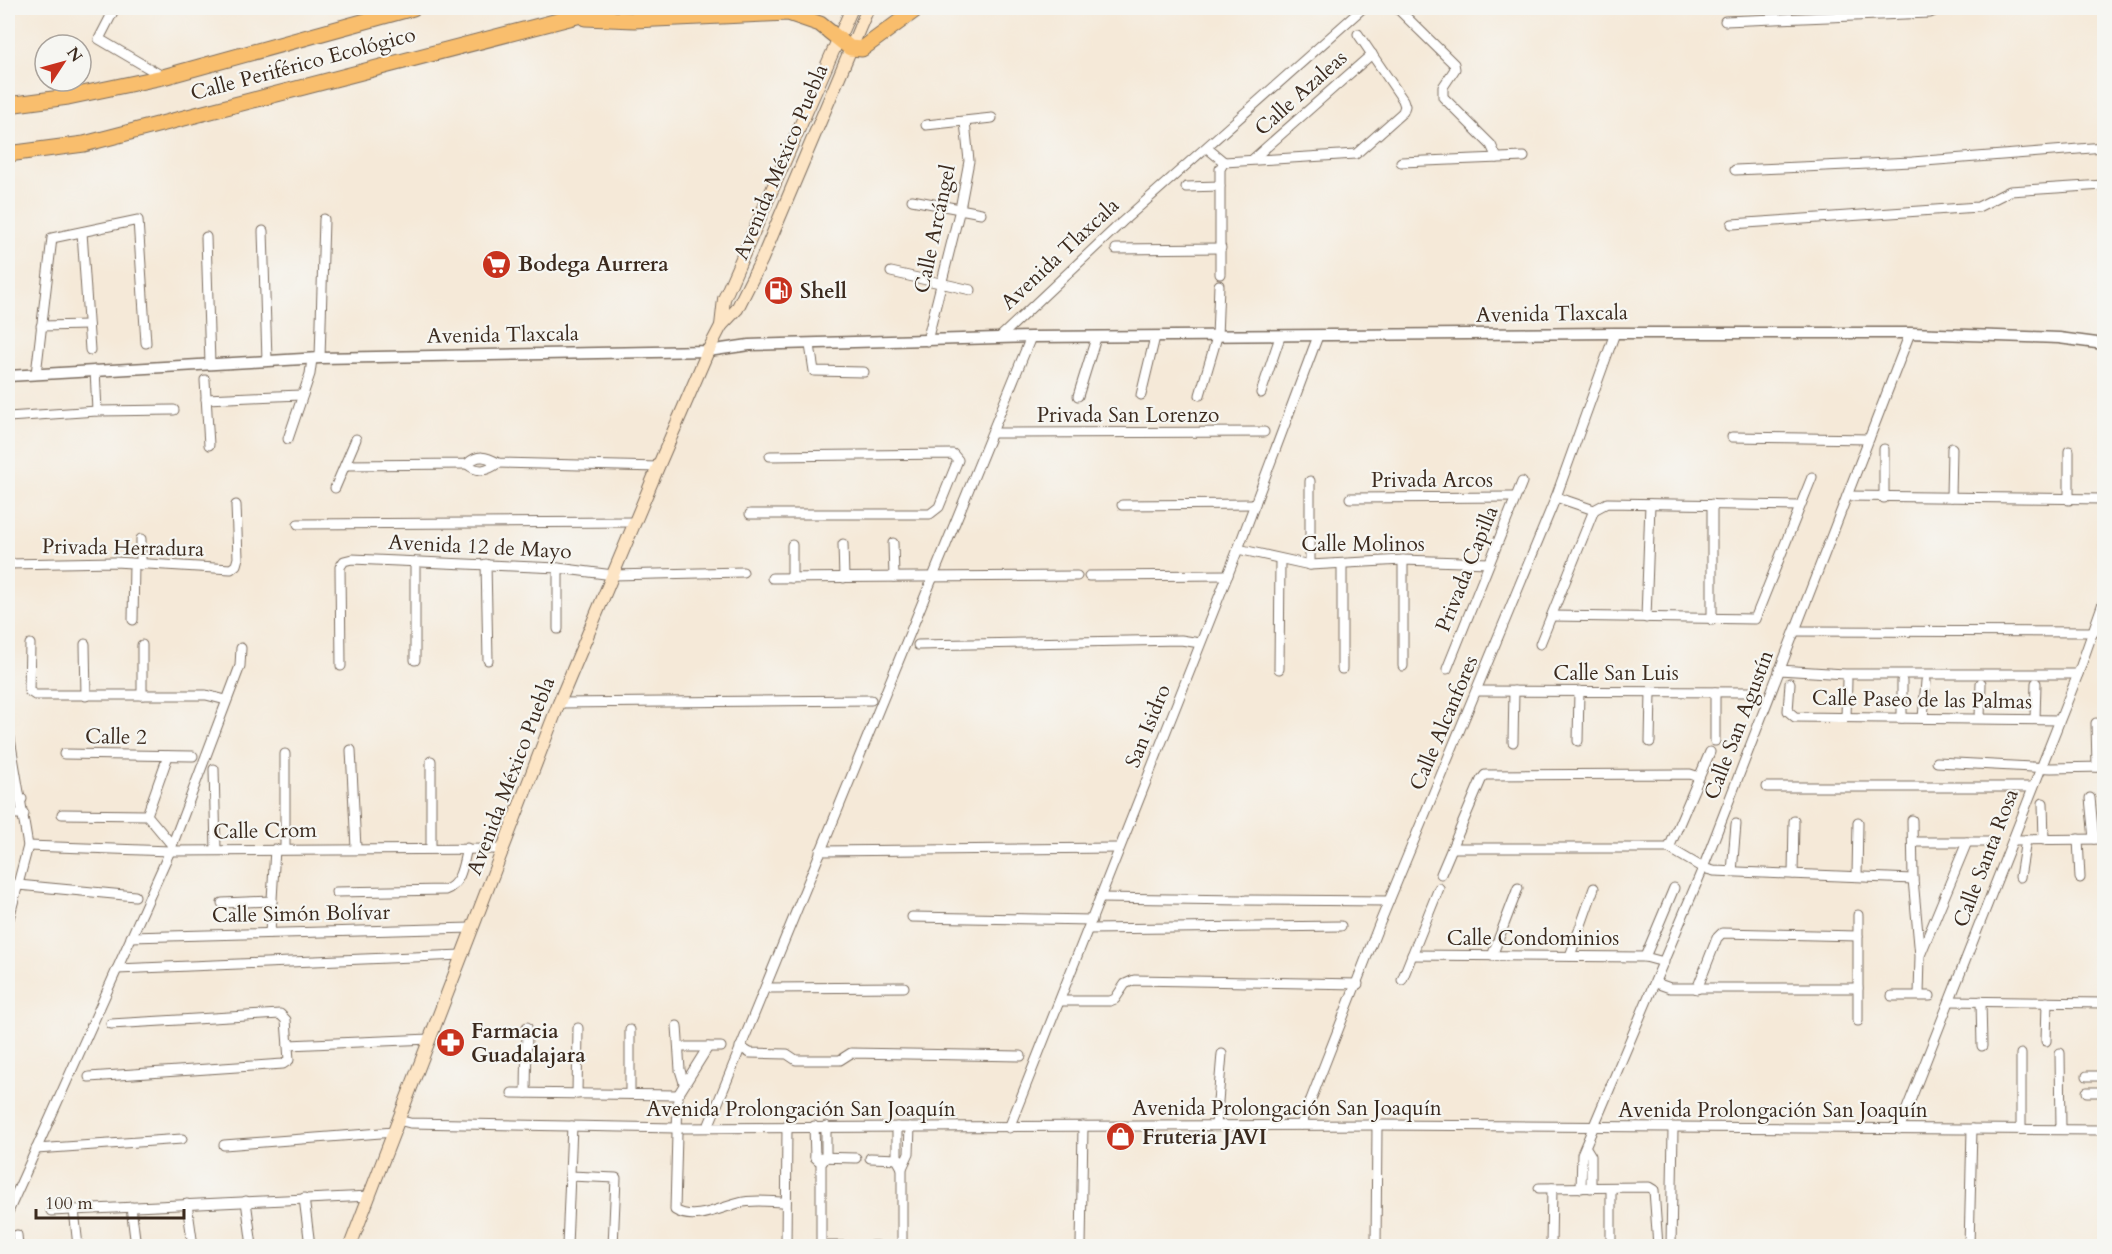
<svg xmlns="http://www.w3.org/2000/svg" width="2112" height="1254" font-family="Cardo,serif">
<rect width="100%" height="100%" fill="#f6f6f2"/>
<filter id="ink" filterUnits="userSpaceOnUse"><feTurbulence type="fractalNoise" baseFrequency=".0167" numOctaves="2"/><feDisplacementMap in="SourceGraphic" scale="12" xChannelSelector="R" yChannelSelector="G"/><feConvolveMatrix kernelMatrix="1 2 1 2 8 2 1 2 1" color-interpolation-filters="sRGB"/></filter>
<filter id="wash" filterUnits="userSpaceOnUse"><feTurbulence type="fractalNoise" baseFrequency=".008" numOctaves="4" result="noise"/><feDisplacementMap in="SourceGraphic" scale="24" xChannelSelector="R" yChannelSelector="G"/><feGaussianBlur stdDeviation="1.35" result="paint"/><feColorMatrix in="noise" values="0 0 0 0 0 0 0 0 0 0 0 0 0 0 0 0 0 1.4 0 .05"/><feComposite in="paint" operator="in"/></filter>
<g filter="url(#wash)">
<rect width="100%" height="100%" fill="#f5e9d8"/>
</g>
<g filter="url(#ink)">
<g fill="none" stroke-linecap="round" stroke-linejoin="round">
<defs>
<g id="minor">
<polyline points="115,8 99,39 162,76"/>
<polyline points="1397,8 1454,64 1455,69 1443,87 1443,97 1491,145 1497,158"/>
<polyline points="1725,21 1930,13 1941,8"/>
<polyline points="926,125 992,118"/>
<polyline points="1207,148 1224,162"/>
<polyline points="1253,159 1372,54"/>
<polyline points="1224,162 1356,154 1403,112 1405,106 1403,100 1358,34"/>
<polyline points="1401,162 1524,157"/>
<polyline points="1735,170 1912,162 2104,147"/>
<polyline points="1186,187 1220,186"/>
<polyline points="912,200 981,213"/>
<polyline points="1732,224 1978,207 2010,191 2104,185"/>
<polyline points="263,231 267,360"/>
<polyline points="82,232 90,350"/>
<polyline points="206,237 210,364"/>
<polyline points="1116,249 1221,248"/>
<polyline points="891,272 971,290"/>
<polyline points="1220,274 1220,169 1224,162"/>
<polyline points="41,326 88,325"/>
<polyline points="999,338 1122,222 1363,8"/>
<polyline points="927,341 960,209 969,161 965,122"/>
<polyline points="810,345 814,371 864,372"/>
<polyline points="320,358 324,219"/>
<polyline points="95,370 97,411"/>
<polyline points="36,374 52,238 138,220 146,343"/>
<polyline points="205,380 209,445"/>
<polyline points="1261,393 1280,337"/>
<polyline points="1141,395 1155,337"/>
<polyline points="1200,395 1217,337 1219,285"/>
<polyline points="1078,396 1096,338"/>
<polyline points="206,399 301,395"/>
<polyline points="8,417 97,411 174,410"/>
<polyline points="993,433 1264,432"/>
<polyline points="1732,437 1869,439"/>
<polyline points="288,439 310,374 312,359"/>
<path d="M 467,464 C 478,473 487,471 498,463"/>
<path d="M 345,465 L 467,464 C 478,454 486,456 498,463 L 658,467"/>
<polyline points="335,488 356,439"/>
<polyline points="1847,496 2104,499"/>
<polyline points="1556,497 1594,510 1607,503 1800,506"/>
<polyline points="1951,497 1952,448"/>
<polyline points="1350,498 1515,497"/>
<polyline points="1884,498 1884,449"/>
<polyline points="2069,500 2069,451"/>
<polyline points="1122,505 1255,504"/>
<polyline points="750,514 930,514 939,507 958,460 953,454 770,456"/>
<polyline points="298,524 635,522"/>
<polyline points="893,543 894,577"/>
<polyline points="843,544 844,578"/>
<polyline points="1238,549 1310,565 1403,560 1489,563"/>
<polyline points="8,564 115,562 231,569 236,565 238,558 236,505"/>
<polyline points="486,564 488,660"/>
<polyline points="141,565 141,539"/>
<polyline points="1310,565 1310,481"/>
<polyline points="1089,576 1228,575"/>
<polyline points="772,578 1077,576"/>
<polyline points="792,578 792,545"/>
<polyline points="1552,616 1755,619 1812,477"/>
<polyline points="1646,618 1650,504"/>
<polyline points="133,620 134,564"/>
<polyline points="1712,620 1712,504"/>
<polyline points="558,629 558,568"/>
<polyline points="1795,631 2094,632"/>
<polyline points="30,644 29,691 35,695 206,695 226,700"/>
<polyline points="85,644 86,696"/>
<polyline points="1540,644 1594,510"/>
<polyline points="918,645 1181,640 1200,643"/>
<polyline points="415,660 415,562"/>
<polyline points="341,666 340,567 344,561 352,559 558,568 613,575 743,572"/>
<polyline points="1403,666 1403,560"/>
<polyline points="1279,669 1280,560"/>
<polyline points="1342,669 1342,564"/>
<polyline points="1447,669 1522,482"/>
<polyline points="1779,670 1845,674 2078,674"/>
<polyline points="1790,683 1788,711 1795,717 2059,720"/>
<polyline points="1477,691 1754,692"/>
<polyline points="1715,692 1715,741"/>
<polyline points="142,695 142,645"/>
<polyline points="559,703 871,700"/>
<polyline points="1846,717 1847,680"/>
<polyline points="1902,718 1902,681"/>
<polyline points="1923,718 1926,681"/>
<polyline points="1980,718 1981,683"/>
<polyline points="2035,719 2036,683"/>
<polyline points="2096,723 2097,767"/>
<polyline points="8,727 28,846 8,922"/>
<polyline points="1578,741 1579,691"/>
<polyline points="1513,742 1514,691"/>
<polyline points="1650,742 1651,692"/>
<polyline points="351,750 356,848"/>
<polyline points="64,754 193,756"/>
<polyline points="285,754 285,849"/>
<polyline points="1937,762 2051,768 2104,767"/>
<polyline points="214,769 216,850"/>
<polyline points="1767,787 2033,787"/>
<polyline points="8,798 22,799"/>
<polyline points="2090,798 2094,839"/>
<polyline points="2043,803 2044,840"/>
<polyline points="8,814 24,814"/>
<polyline points="62,814 147,815 172,845"/>
<polyline points="147,815 168,756"/>
<polyline points="1912,820 1913,879 1920,956 1919,995"/>
<polyline points="2078,839 2080,878"/>
<polyline points="2013,840 2104,839"/>
<polyline points="1913,842 1991,842"/>
<polyline points="28,846 170,851 503,849"/>
<polyline points="431,847 431,761"/>
<polyline points="1454,848 1669,848 1703,868 1714,871 1913,879"/>
<polyline points="1669,848 1710,752"/>
<polyline points="820,851 1118,848"/>
<polyline points="1732,872 1736,824"/>
<polyline points="1441,874 1481,780 1485,775 1690,774 1699,777"/>
<polyline points="1793,874 1794,821"/>
<polyline points="1857,876 1858,822"/>
<polyline points="2020,877 2026,840"/>
<polyline points="18,885 135,896"/>
<path d="M 336,892 L 445,890 C 462,884 463,863 467,848"/>
<polyline points="1100,898 1241,900"/>
<polyline points="1246,900 1389,901"/>
<polyline points="222,903 272,901"/>
<polyline points="912,917 1092,920"/>
<polyline points="1088,929 1341,926"/>
<polyline points="270,933 275,849"/>
<polyline points="131,937 472,928"/>
<polyline points="1921,953 1967,842"/>
<polyline points="1412,955 1645,957 1664,962"/>
<polyline points="1492,956 1518,888"/>
<polyline points="1570,956 1594,888"/>
<polyline points="1645,957 1674,888"/>
<polyline points="117,969 462,955"/>
<polyline points="1402,980 1439,888"/>
<polyline points="1656,983 1670,988 1858,988"/>
<polyline points="766,986 769,988 904,987"/>
<polyline points="1697,989 1717,938 1722,933 1858,936"/>
<polyline points="1892,996 1930,996"/>
<polyline points="1060,1001 1110,1001 1115,999 1125,984 1134,980 1358,984"/>
<polyline points="1950,1001 2104,1003"/>
<polyline points="1981,1001 1982,1046"/>
<polyline points="1858,1021 1858,915"/>
<polyline points="677,1026 680,1070 684,1083"/>
<polyline points="630,1030 630,1094"/>
<polyline points="2046,1041 2047,1002"/>
<polyline points="288,1045 430,1039"/>
<polyline points="679,1047 721,1047"/>
<path d="M 708,1047 L 678,1095 L 675,1210 C 694,1222 719,1208 739,1203 C 753,1199 772,1202 786,1202"/>
<polyline points="740,1047 750,1053 787,1054 796,1060 840,1060 851,1053 1021,1056"/>
<polyline points="2060,1053 2061,1129"/>
<polyline points="2021,1054 2021,1129"/>
<polyline points="2087,1076 2104,1076"/>
<polyline points="89,1077 283,1064 289,1060 286,1020 280,1014 111,1024"/>
<polyline points="2087,1092 2104,1092"/>
<polyline points="512,1093 678,1095"/>
<polyline points="526,1093 527,1027"/>
<polyline points="577,1094 578,1028"/>
<polyline points="398,1120 410,1123 676,1128 1377,1125 2104,1130"/>
<polyline points="1216,1125 1222,1054"/>
<polyline points="1301,1125 1379,925 1556,497 1615,333"/>
<polyline points="814,1126 815,1157 818,1160"/>
<polyline points="708,1127 1031,337"/>
<polyline points="897,1127 897,1159 902,1168"/>
<polyline points="1009,1128 1238,549 1318,336"/>
<polyline points="1899,1129 2078,674 2104,600"/>
<polyline points="224,1145 394,1132"/>
<polyline points="1586,1148 1591,1156 1591,1188"/>
<polyline points="36,1149 182,1139"/>
<polyline points="815,1157 856,1158"/>
<polyline points="870,1158 900,1159"/>
<polyline points="570,1176 616,1178 613,1246"/>
<polyline points="1539,1188 1649,1187 1654,1190 1658,1246"/>
<polyline points="1581,1188 1582,1154 1703,868 1910,333"/>
<polyline points="304,1198 310,1246"/>
<polyline points="246,1201 252,1246"/>
<polyline points="187,1204 193,1246"/>
<polyline points="131,1207 136,1246"/>
<polyline points="74,1210 78,1246"/>
<polyline points="51,1211 370,1196"/>
<polyline points="8,1212 170,851 240,666 241,648"/>
<polyline points="17,1235 18,1246"/>
<polyline points="567,1246 572,1126"/>
<polyline points="786,1246 787,1126"/>
<polyline points="821,1246 821,1164 826,1157 826,1126"/>
<polyline points="821,1246 854,1246"/>
<polyline points="871,1246 878,1246"/>
<polyline points="902,1246 902,1168 909,1153 910,1127"/>
<polyline points="1081,1246 1083,1126"/>
<polyline points="1376,1246 1377,1125"/>
<polyline points="1551,1246 1552,1188"/>
<polyline points="1611,1246 1611,1188"/>
<polyline points="1671,1246 1673,1129"/>
<polyline points="1969,1246 1972,1129"/>
</g>
<polyline id="tertiary" points="8,376 320,358 708,351 749,345 1031,337 1615,333 1910,333 2059,338 2104,344"/>
<g id="secondary">
<polyline points="721,326 724,299 852,8"/>
<polyline points="350,1246 559,703 658,467 708,351 721,326 737,309 762,259 868,8"/>
</g>
<g id="trunk">
<polyline points="585,18 634,20 788,13 820,24 850,48 862,49 918,8"/>
<polyline points="8,105 68,97 163,77 413,8"/>
<polyline points="8,154 84,144 608,8"/>
</g>
</defs>
<use href="#minor" stroke="#7c6d5f" stroke-width="11"/>
<use href="#tertiary" stroke="#7c6d5f" stroke-width="13"/>
<use href="#secondary" stroke="#7c6d5f" stroke-width="14"/>
<use href="#trunk" stroke="#7c6d5f" stroke-width="17"/>
<use href="#minor" stroke="#fff" stroke-width="9"/>
<use href="#tertiary" stroke="#fff" stroke-width="10"/>
<use href="#secondary" stroke="#fde5c5" stroke-width="12"/>
<use href="#trunk" stroke="#f9be6d" stroke-width="15"/>
</g>
</g>
<defs>
<symbol id="supermarket-disc" viewBox="-11 -11 22 22"><circle r="9.5" fill="#c8321e" stroke="#f6f6f2"/><path d="M-6-5.5h2.5l.6 2H6L4.5 2H-2.5L-4.4-4H-6ZM-1.5 3.2a1.3 1.3 0 1 0 .1 0ZM3 3.2a1.3 1.3 0 1 0 .1 0Z" fill="#fff"/></symbol>
<symbol id="fuel-disc" viewBox="-11 -11 22 22"><circle r="9.5" fill="#c8321e" stroke="#f6f6f2"/><path d="M-5.5-6h7V0h2V4h1.3V-2.5L3-4.5l.8-.8L6-3V5H2.5V1h-1V6h-7ZM-4.2-4.7v3.2H.2V-4.7Z" fill="#fff"/></symbol>
<symbol id="pharmacy-disc" viewBox="-11 -11 22 22"><circle r="9.5" fill="#c8321e" stroke="#f6f6f2"/><path d="M-2-6h4v4h4v4h-4v4h-4v-4h-4v-4h4Z" fill="#fff"/></symbol>
<symbol id="shop-disc" viewBox="-11 -11 22 22"><circle r="9.5" fill="#c8321e" stroke="#f6f6f2"/><path d="M-5-2.5h2.3a2.7 3.5 0 0 1 5.4 0H5L5.5 6h-11ZM-1.5-2.5h3a1.5 2.3 0 0 0-3 0Z" fill="#fff"/></symbol>
</defs>
<g fill-rule="evenodd">
<use href="#supermarket-disc" x="480" y="248" width="33" height="33"/>
<use href="#fuel-disc" x="762" y="274" width="33" height="33"/>
<use href="#pharmacy-disc" x="434" y="1026" width="33" height="33"/>
<use href="#shop-disc" x="1104" y="1120" width="33" height="33"/>
</g>
<g text-anchor="middle" dominant-baseline="central" stroke-width="4.5" stroke-linejoin="round" paint-order="stroke">
<g font-size="21" fill="#3b2a1e" stroke="#f6f6f2">
<text transform="translate(303 64) rotate(-15)">Calle Periférico Ecológico</text>
<text transform="translate(1301 93) rotate(-42)">Calle Azaleas</text>
<text transform="translate(781 162) rotate(-67)">Avenida México Puebla</text>
<text transform="translate(935 229) rotate(-78)">Calle Arcángel</text>
<text transform="translate(1060 254) rotate(-43)">Avenida Tlaxcala</text>
<text transform="translate(1552 314) rotate(-1)">Avenida Tlaxcala</text>
<text transform="translate(503 335) rotate(-1)">Avenida Tlaxcala</text>
<text x="1128" y="415">Privada San Lorenzo</text>
<text x="1432" y="480">Privada Arcos</text>
<text x="1363" y="544">Calle Molinos</text>
<text transform="translate(480 547) rotate(3)">Avenida 12 de Mayo</text>
<text transform="translate(123 548) rotate(1)">Privada Herradura</text>
<text transform="translate(1467 569) rotate(-68)">Privada Capilla</text>
<text x="1616" y="673">Calle San Luis</text>
<text transform="translate(1922 700) rotate(1)">Calle Paseo de las Palmas</text>
<text transform="translate(1444 723) rotate(-67)">Calle Alcanfores</text>
<text transform="translate(1739 725) rotate(-69)">Calle San Agustín</text>
<text transform="translate(1148 726) rotate(-68)">San Isidro</text>
<text transform="translate(116 737) rotate(1)">Calle 2</text>
<text transform="translate(511 776) rotate(-69)">Avenida México Puebla</text>
<text transform="translate(265 831) rotate(-1)">Calle Crom</text>
<text transform="translate(1986 858) rotate(-69)">Calle Santa Rosa</text>
<text transform="translate(301 914) rotate(-1)">Calle Simón Bolívar</text>
<text x="1533" y="938">Calle Condominios</text>
<text x="1287" y="1108">Avenida Prolongación San Joaquín</text>
<text x="801" y="1109">Avenida Prolongación San Joaquín</text>
<text x="1773" y="1110">Avenida Prolongación San Joaquín</text>
</g>
<g font-size="21" font-weight="bold" fill="#3b2a1e" stroke="#f6f6f2" text-anchor="start">
<text x="518" y="264">Bodega Aurrera</text>
<text x="800" y="291">Shell</text>
<text x="471" y="1031">Farmacia<tspan x="471" dy="24">Guadalajara</tspan></text>
<text x="1142" y="1137">Fruteria JAVI</text>
</g>
</g>
<rect width="2112" height="1254" fill="none" stroke="#f6f6f2" stroke-width="30"/>
<g transform="translate(63 63) rotate(54)"><circle r="28" fill="#f6f6f2" stroke="#aba49d" stroke-width="1.5"/>
<path d="M0-4.5L10 22L0 15L-10 22Z" fill="#c8321e"/>
<text y="-9" font-size="16" font-weight="bold" text-anchor="middle" fill="#3b2a1e">N</text>
</g>
<path d="M36 1209v9h148v-9" fill="none" stroke="#3b2a1e" stroke-width="3"/>
<text x="45" y="1209" font-size="18" fill="#3b2a1e" stroke="#f6f6f2" stroke-width="4.5" paint-order="stroke">100 m</text>
</svg>
